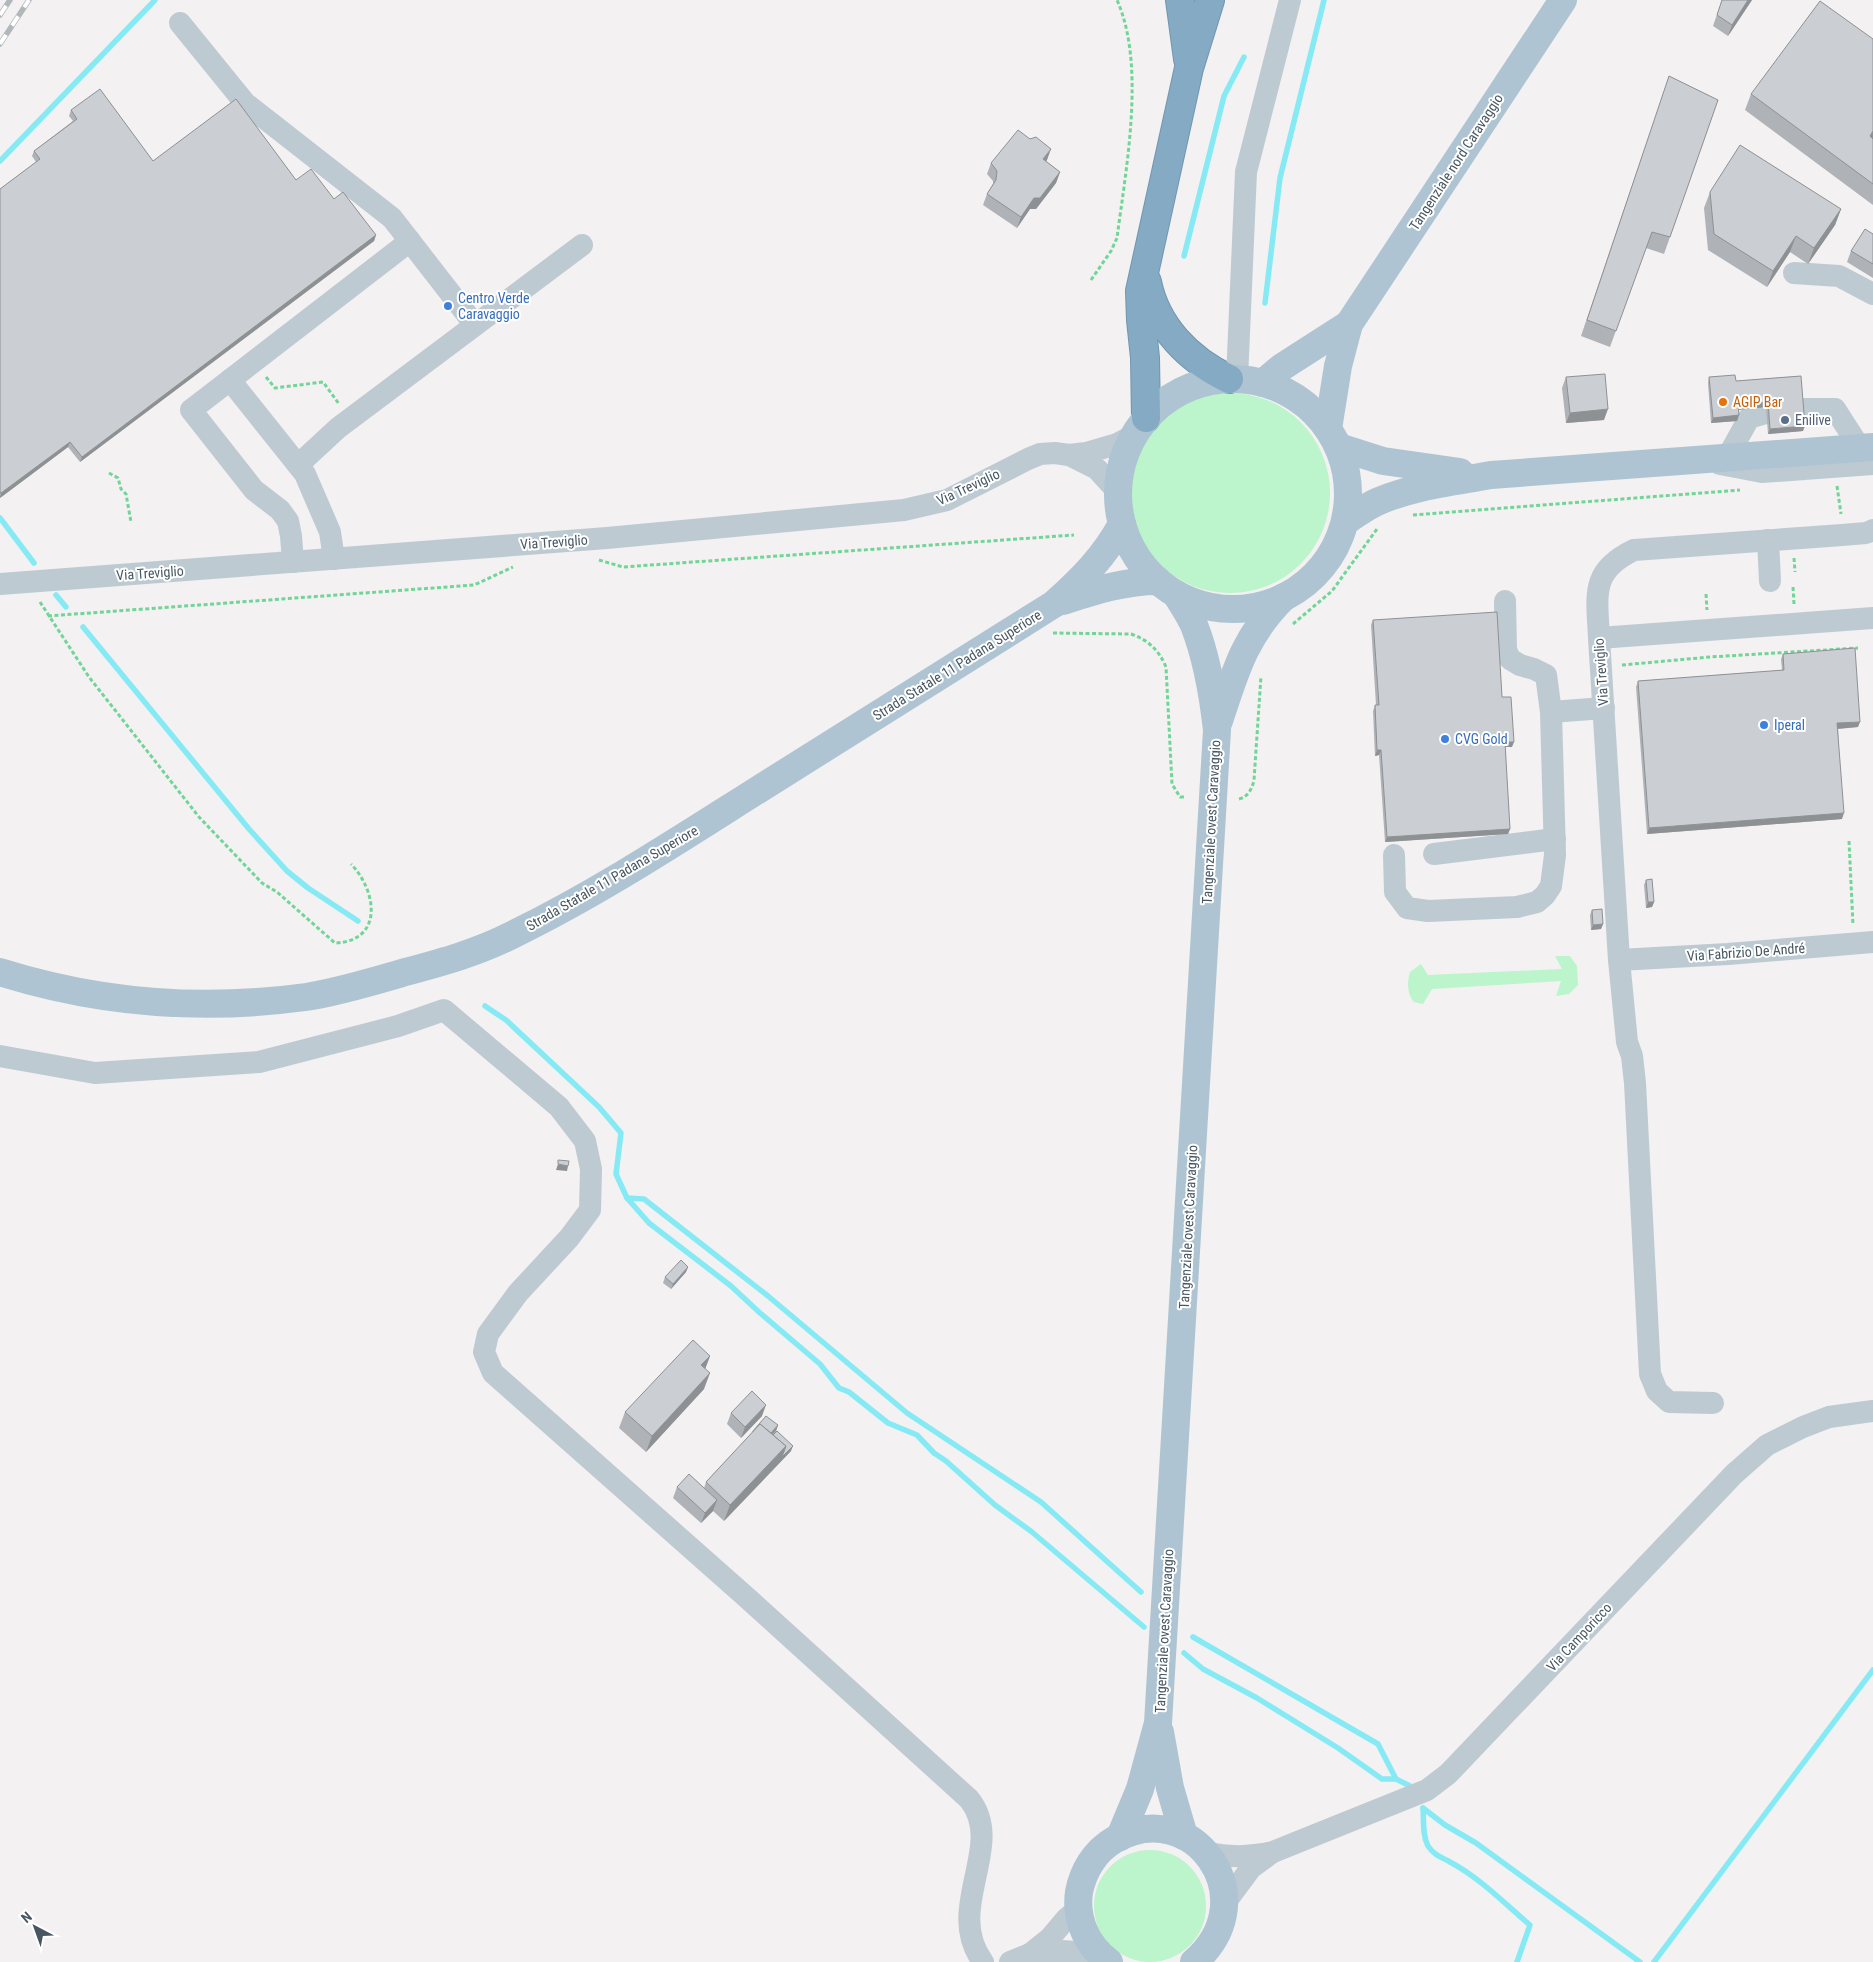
<svg xmlns="http://www.w3.org/2000/svg" width="1873" height="1962" font-family="'Roboto Condensed',sans-serif">
<rect width="100%" height="100%" fill="#f3f1f1"/>
<g fill="#bcf4cb">
<circle cx="1230" cy="493" r="100"/>
<path d="M 1555,956 L 1570,956 L 1577,966 L 1578,985 L 1569,994 L 1556,996 L 1561,981 L 1432,989 L 1423,1004 L 1414,1002 C 1407,994 1407,982 1410,972 L 1421,964 L 1428,975 L 1562,969 Z"/>
<circle cx="1150" cy="1906" r="56"/>
</g>
<g fill="none" stroke-linecap="round" stroke-linejoin="round">
<g stroke="#86eaf5" stroke-width="5.5">
<polyline points="0,161 155,0"/>
<polyline points="1184,256 1224,96 1244,57"/>
<polyline points="1265,303 1280,178 1324,0"/>
<polyline points="0,518 34,563"/>
<polyline points="56,595 66,607"/>
<polyline points="83,627 249,829 287,871 308,888 358,921"/>
<polyline points="485,1006 506,1020 599,1107 621,1133 616,1174 627,1198 644,1199 768,1296 907,1413 1041,1502 1141,1592"/>
<polyline points="627,1198 649,1223 731,1286 760,1313 820,1364 839,1388 849,1392 888,1423 917,1435 934,1453 946,1461 995,1505 1032,1532 1144,1627"/>
<polyline points="1193,1637 1378,1744 1396,1779 1414,1788"/>
<polyline points="1184,1653 1203,1669 1257,1698 1338,1748 1382,1779 1396,1779"/>
<polyline points="1423,1808 1445,1825 1476,1843 1640,1962"/>
<path d="M 1423,1808 C 1424,1820 1422,1835 1428,1846 C 1434,1855 1441,1857 1450,1862 C 1480,1878 1504,1903 1530,1925 L 1517,1962"/>
<polyline points="1654,1962 1873,1670"/>
</g>
<defs>
<g id="highway">
<polyline points="1180,0 1188,59"/>
<path d="M 1147,282 C 1156,327 1189,360 1229,379"/>
<polyline points="1146,418 1145,358 1141,320 1140,291 1189,68 1210,0"/>
</g>
</defs>
<use href="#highway" stroke="#7096b0" stroke-width="30"/>
<g stroke="#71d598" stroke-width="3" stroke-dasharray="4 2.5" stroke-linecap="butt">
<path d="M 1091,280 L 1111,251 L 1117,238 C 1126,168 1146,65 1117,0"/>
<polyline points="266,377 275,388 323,382 339,404"/>
<polyline points="109,473 118,478 121,489 126,494 131,522"/>
<polyline points="1837,486 1841,514"/>
<polyline points="1413,515 1740,490"/>
<polyline points="1794,558 1795,572"/>
<polyline points="599,560 623,567 1074,535"/>
<polyline points="1793,587 1794,604"/>
<polyline points="1706,594 1707,610"/>
<path d="M 40,602 L 89,677 L 199,817 L 262,883 L 277,892 L 335,943 C 384,941 377,891 351,864"/>
<polyline points="48,616 474,585 513,567"/>
<polyline points="1293,624 1332,591 1377,529"/>
<path d="M 1053,633 L 1131,634 C 1148,640 1159,650 1166,667 L 1172,784 L 1180,797 L 1185,797"/>
<polyline points="1622,665 1710,657 1858,648"/>
<path d="M 1239,799 C 1248,797 1252,789 1254,780 L 1261,676"/>
<polyline points="1849,841 1853,925"/>
</g>
<g stroke="#becad2" stroke-width="22">
<polyline points="180,23 245,103 392,218 475,325"/>
<polyline points="1794,273 1839,276 1873,294"/>
<polyline points="1237,379 1246,172 1290,0"/>
<polyline points="230,380 410,241"/>
<polyline points="1801,409 1835,409 1860,448"/>
<polyline points="1069,455 1097,469 1118,492"/>
<polyline points="1727,458 1749,418 1766,413"/>
<polyline points="1720,464 1762,472 1873,464"/>
<polyline points="298,465 338,428 582,245"/>
<polyline points="1768,540 1770,581"/>
<polyline points="293,562 291,536 288,521 280,510 254,490 191,410 230,380 305,474 330,532 334,559"/>
<polyline points="0,584 607,538 904,510 947,500 1028,459 1040,454 1055,453 1069,455 1086,453 1117,444 1134,435"/>
<polyline points="1505,601 1506,650 1510,659 1520,665 1534,669 1546,675 1551,712"/>
<polyline points="1599,638 1873,618"/>
<polyline points="1434,854 1555,839"/>
<polyline points="1394,855 1395,892 1407,908 1428,911 1517,907 1537,902 1545,895 1551,886 1555,855 1551,712 1604,708"/>
<polyline points="1619,960 1728,954 1873,942"/>
<path d="M 0,1056 L 95,1073 L 259,1062 L 398,1026 L 444,1010 L 559,1107 L 585,1141 L 591,1169 L 590,1210 L 569,1238 L 518,1293 L 488,1334 L 484,1352 L 493,1373 L 745,1596 L 969,1799 C 1007,1846 943,1908 983,1962"/>
<path d="M 1713,1403 L 1669,1402 L 1657,1391 L 1650,1374 L 1635,1083 L 1632,1056 L 1627,1042 L 1619,960 L 1599,638 C 1597,595 1590,571 1634,550 L 1842,535 L 1866,533 L 1873,530"/>
<path d="M 1205,1852 C 1231,1858 1248,1857 1273,1852 L 1427,1790 L 1448,1774 L 1734,1474 L 1767,1445 L 1803,1427 L 1829,1417 L 1873,1411"/>
<polyline points="1225,1903 1251,1868 1270,1854"/>
<polyline points="1030,1954 1060,1951 1098,1953"/>
<polyline points="1010,1962 1030,1954 1050,1938 1066,1919 1078,1909"/>
</g>
<g stroke="#aec4d2" stroke-width="28">
<circle cx="1233" cy="494" r="115"/>
<polyline points="1263,383 1282,367 1349,324"/>
<polyline points="1328,429 1338,366 1349,324 1563,0"/>
<polyline points="1339,447 1383,461 1460,472"/>
<path d="M 1346,521 C 1357,514 1367,506 1379,501 C 1414,486 1453,482 1491,475 L 1873,447"/>
<path d="M 1063,601 C 1094,591 1124,581 1158,581"/>
<path d="M 1219,721 C 1235,672 1245,635 1284,597"/>
<path d="M 0,972 C 99,1003 203,1011 306,997 C 338,992 371,982 402,973 C 439,963 477,953 512,935 C 596,894 674,843 753,793 C 854,730 954,667 1054,604 C 1082,579 1104,557 1122,524"/>
<polyline points="1160,1732 1170,1788 1184,1836"/>
<path d="M 1120,1837 L 1140,1789 L 1158,1723 L 1217,730 C 1213,694 1207,658 1194,625 C 1189,614 1182,604 1176,594"/>
<path d="M 1109,1962 C 1087,1946 1075,1919 1079,1892 C 1083,1871 1095,1851 1114,1840 C 1192,1794 1268,1898 1194,1962"/>
</g>
<use href="#highway" stroke="#85abc4" stroke-width="28"/>
<defs>
<g id="rail">
<polyline points="0,15 10,0"/>
<polyline points="0,44 29,0"/>
</g>
</defs>
<use href="#rail" stroke="#b2b7bc" stroke-width="5.5"/>
<use href="#rail" stroke="#fff" stroke-width="4" stroke-dasharray="11" stroke-linecap="butt"/>
</g>
<g fill="#afb2b6">
<polygon points="1722,0 1752,0 1728,36 1713,26"/>
<polygon points="1873,39 1873,205 1745,110 1751,94"/>
<polygon points="1669,76 1718,100 1664,254 1646,248 1610,347 1581,336"/>
<polygon points="71,110 153,161 296,180 334,199 376,235 374,241 80,462 68,447 0,498 0,189 36,162 32,156 34,151 73,121 69,116"/>
<polygon points="1047,160 1046,161 1060,172 1056,183 1036,209 1030,209 1017,228 983,205 987,194 993,184 993,181 987,174 991,163"/>
<polygon points="1710,192 1841,209 1835,225 1808,264 1790,252 1767,287 1708,250 1704,208"/>
<polygon points="1873,234 1873,278 1847,262 1851,251"/>
<polygon points="1801,376 1803,431 1768,434 1766,407 1738,410 1739,415 1737,421 1711,423 1708,383 1709,377 1736,381"/>
<polygon points="1566,377 1604,420 1566,423 1562,388"/>
<polygon points="1373,620 1502,697 1512,747 1505,747 1510,829 1508,834 1385,842 1379,755 1375,756 1373,711 1375,705 1376,705 1371,625"/>
<polygon points="1783,654 1858,727 1838,729 1842,819 1647,834 1636,687 1638,681 1782,670 1781,659"/>
<polygon points="1646,880 1654,902 1652,907 1646,908 1644,885"/>
<polygon points="1592,910 1603,924 1601,929 1591,930 1590,915"/>
<polygon points="688,1267 686,1272 671,1289 663,1283 665,1277"/>
<polygon points="710,1356 705,1369 704,1389 646,1452 619,1428 625,1412"/>
<polygon points="731,1413 762,1416 741,1438 727,1424"/>
<polygon points="778,1425 776,1431 772,1434 791,1451 724,1521 713,1511 701,1523 673,1498 677,1487 704,1488 706,1482 752,1433 753,1431"/>
</g>
<g fill="#8e9194">
<polygon points="1748,0 1752,0 1728,36 1732,25"/>
<polygon points="1873,131 1873,140 1870,136"/>
<polygon points="1051,149 1047,160 1039,170 1043,159"/>
<polygon points="1060,172 1056,183 1036,209 1030,209 1017,228 1021,217 1034,198"/>
<polygon points="1841,209 1835,225 1808,264 1814,248"/>
<polygon points="376,235 374,241 80,462 82,457"/>
<polygon points="1796,236 1790,252 1767,287 1773,271"/>
<polygon points="1768,402 1766,407 1736,410 1738,404"/>
<polygon points="1608,409 1604,420 1566,423 1570,413"/>
<polygon points="1739,415 1737,421 1711,423 1713,418"/>
<polygon points="1805,426 1803,431 1768,434 1770,429"/>
<polygon points="70,442 68,447 0,498 1,493"/>
<polygon points="1860,722 1858,727 1835,729 1837,723"/>
<polygon points="1505,742 1514,742 1512,747 1503,747"/>
<polygon points="1377,750 1381,750 1379,755 1375,756"/>
<polygon points="1844,813 1842,819 1647,834 1649,828"/>
<polygon points="1510,829 1508,834 1385,842 1387,837"/>
<polygon points="1648,902 1654,902 1652,907 1646,908"/>
<polygon points="1603,924 1601,929 1591,930 1593,925"/>
<polygon points="558,1164 568,1166 567,1171 556,1170"/>
<polygon points="688,1267 686,1272 671,1289 673,1284"/>
<polygon points="710,1356 704,1372 701,1365"/>
<polygon points="710,1373 704,1389 646,1452 652,1436"/>
<polygon points="766,1405 762,1416 741,1438 745,1427"/>
<polygon points="778,1425 776,1431 762,1446 764,1441"/>
<polygon points="786,1446 793,1446 791,1451 724,1521 730,1505"/>
<polygon points="717,1500 713,1511 701,1523 705,1513"/>
</g>
<g fill="#cbcfd4" stroke="#8e9194">
<polygon points="1722,0 1748,0 1732,25 1717,15"/>
<polygon points="1820,1 1873,39 1873,131 1870,136 1873,139 1873,184 1751,94"/>
<polygon points="1669,76 1718,100 1670,237 1652,232 1616,331 1587,320"/>
<polygon points="100,89 153,161 236,99 296,180 311,169 334,199 343,192 376,235 82,457 70,442 1,493 0,492 0,189 40,159 34,151 77,119 71,110"/>
<polygon points="1018,130 1030,139 1036,137 1051,149 1043,159 1060,172 1040,198 1034,198 1021,217 987,194 996,180 997,171 991,163"/>
<polygon points="1740,145 1841,209 1814,248 1796,236 1773,271 1714,234 1710,192"/>
<polygon points="1865,229 1873,234 1873,264 1851,251"/>
<polygon points="1605,374 1608,409 1570,413 1566,377"/>
<polygon points="1735,375 1736,381 1801,376 1805,426 1770,429 1768,402 1738,404 1739,415 1713,418 1709,377"/>
<polygon points="1497,612 1502,697 1511,697 1514,742 1505,742 1510,829 1387,837 1381,750 1377,750 1375,705 1379,705 1373,620"/>
<polygon points="1855,648 1860,722 1837,723 1844,813 1649,828 1638,681 1784,670 1783,654"/>
<polygon points="1652,879 1654,902 1648,902 1646,880"/>
<polygon points="1602,909 1603,924 1593,925 1592,910"/>
<polygon points="558,1160 569,1161 568,1166 558,1164"/>
<polygon points="681,1260 688,1267 673,1284 665,1277"/>
<polygon points="693,1340 710,1356 701,1365 710,1373 652,1436 625,1412"/>
<polygon points="752,1391 766,1405 745,1427 731,1413"/>
<polygon points="766,1416 778,1425 771,1433 760,1424 753,1432 753,1431"/>
<polygon points="760,1424 786,1446 730,1505 706,1482"/>
<polygon points="777,1431 793,1446 782,1457 786,1446 773,1435"/>
<polygon points="689,1474 717,1500 705,1513 677,1487"/>
</g>
<g fill="#3f7fe0" stroke="#fff" stroke-width="2">
<circle cx="448" cy="306" r="5"/>
<circle cx="1764" cy="725" r="5"/>
<circle cx="1445" cy="739" r="5"/>
</g>
<circle fill="#e8710a" stroke="#fff" stroke-width="2" cx="1723" cy="402" r="5"/>
<circle fill="#5c6f8a" stroke="#fff" stroke-width="2" cx="1785" cy="420" r="5"/>
<g text-anchor="middle" dominant-baseline="central" stroke-width="4" stroke-linejoin="round" paint-order="stroke">
<g font-size="14" fill="#475761" stroke="#fff">
<text transform="translate(1456 162) rotate(-57)">Tangenziale nord Caravaggio</text>
<text transform="translate(968 487) rotate(-25)">Via Treviglio</text>
<text transform="translate(554 542) rotate(-4)">Via Treviglio</text>
<text transform="translate(150 573) rotate(-4)">Via Treviglio</text>
<text transform="translate(957 665) rotate(-32)">Strada Statale 11 Padana Superiore</text>
<text transform="translate(1601 672) rotate(-94)">Via Treviglio</text>
<text transform="translate(1211 822) rotate(-87)">Tangenziale ovest Caravaggio</text>
<text transform="translate(612 878) rotate(-30)">Strada Statale 11 Padana Superiore</text>
<text transform="translate(1746 952) rotate(-4)">Via Fabrizio De André</text>
<text transform="translate(1188 1227) rotate(-87)">Tangenziale ovest Caravaggio</text>
<text transform="translate(1164 1631) rotate(-87)">Tangenziale ovest Caravaggio</text>
<text transform="translate(1579 1637) rotate(-47)">Via Camporicco</text>
</g>
<g font-size="14" fill="#366cbe" stroke="#fff" text-anchor="start">
<text x="458" y="298">Centro Verde<tspan x="458" dy="16">Caravaggio</tspan></text>
<text x="1774" y="725">Iperal</text>
<text x="1455" y="739">CVG Gold</text>
</g>
<g font-size="14" fill="#c56008" stroke="#fff" text-anchor="start">
<text x="1733" y="402">AGIP Bar</text>
</g>
<g font-size="14" fill="#4e5e75" stroke="#fff" text-anchor="start">
<text x="1795" y="420">Enilive</text>
</g>
</g>
<g transform="translate(35 1927) rotate(319)" stroke="#ffffff" stroke-width="4" paint-order="stroke">
<path d="M0-4L9 19L0 12L-9 19Z" fill="#475761"/>
<text y="-8" font-size="14" font-weight="bold" text-anchor="middle" fill="#475761">N</text>
</g>
</svg>
